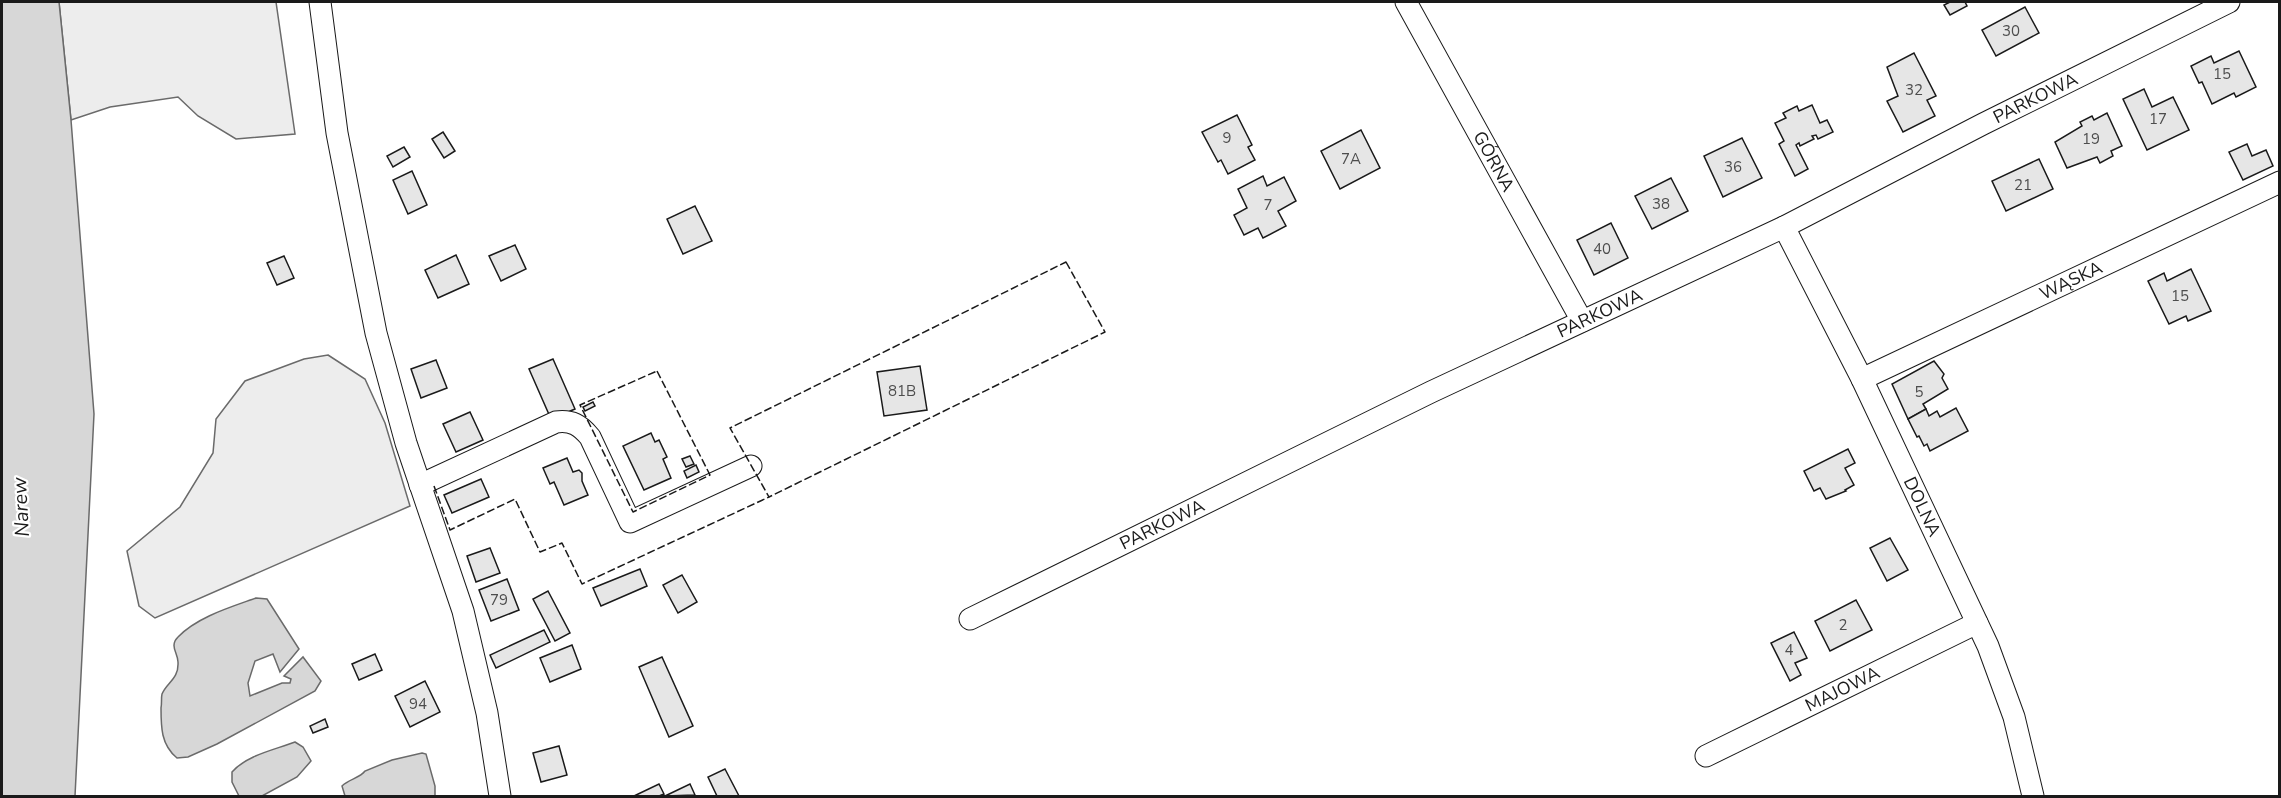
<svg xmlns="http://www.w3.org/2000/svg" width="2281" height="798" font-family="'Nunito Sans',sans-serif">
<rect width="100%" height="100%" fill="#fff"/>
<g fill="#ededed" stroke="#6a6a6a" stroke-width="1.5">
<polygon points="59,2 276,2 295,134 236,139 198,116 178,97 110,107 71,120"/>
<polygon points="328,355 365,379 385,423 410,506 155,618 139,606 127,551 180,507 213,453 216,419 245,381 304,359"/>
</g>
<g fill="#d7d7d7" stroke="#6a6a6a" stroke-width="1.5">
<polygon points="2,2 59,2 71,120 94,414 75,796 2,796"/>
<path d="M 256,598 L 267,599 L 299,649 L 280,672 L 273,654 L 255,661 L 248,683 L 250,696 L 282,683 L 290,683 L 291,679 L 284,676 L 303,657 L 321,681 L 315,691 L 217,744 L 188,757 L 177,758 C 161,745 161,727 161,708 C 162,704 161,698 162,694 C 167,682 179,679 178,662 C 178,653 169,646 178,637 C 197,617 231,607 256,598 Z"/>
<path d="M 295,742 L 303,747 L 311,761 L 297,777 L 262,796 L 239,796 L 232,782 L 232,772 C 247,755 274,750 295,742 Z"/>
<path d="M 422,753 L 426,754 L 435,786 L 435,796 L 345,796 L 342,786 C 349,779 360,778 365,771 L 392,760 Z"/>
</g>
<g fill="#e6e6e6" stroke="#1a1a1a" stroke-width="1.5">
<polygon points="1950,2 1965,2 1967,6 1950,15 1944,5"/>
<polygon points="2025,7 2039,33 1996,56 1982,30"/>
<polygon points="2239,51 2256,87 2236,97 2234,93 2212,104 2202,82 2199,83 2191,66 2211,56 2214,63"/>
<polygon points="1914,53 1936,96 1927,100 1935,116 1903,132 1887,101 1898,96 1887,67"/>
<polygon points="2144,89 2152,107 2173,97 2189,130 2147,150 2123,99"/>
<polygon points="1812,105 1820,123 1827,120 1833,132 1818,139 1816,135 1812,136 1814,139 1800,146 1799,143 1796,145 1808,169 1795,176 1779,144 1784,141 1775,123 1786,118 1783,113 1797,106 1799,111"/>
<polygon points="2107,113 2122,146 2111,151 2113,156 2100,163 2097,157 2067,168 2055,142 2082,126 2080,122 2092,116 2094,120"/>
<polygon points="1237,115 1252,145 1248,147 1255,160 1228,174 1221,160 1218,162 1202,132"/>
<polygon points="1361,130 1380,168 1340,189 1321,151"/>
<polygon points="443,132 455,151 444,158 432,139"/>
<polygon points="1742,138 1762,178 1723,197 1704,156"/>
<polygon points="2247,144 2252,156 2266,150 2273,166 2243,180 2229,152"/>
<polygon points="404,147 410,157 393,167 387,156"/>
<polygon points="2039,159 2053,189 2006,211 1992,181"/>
<polygon points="412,171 427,205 408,214 393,180"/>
<polygon points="1263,176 1267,186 1284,177 1296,201 1278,211 1286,226 1263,238 1258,228 1244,235 1234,215 1247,208 1238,189"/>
<polygon points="1671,178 1688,211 1652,229 1635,196"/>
<polygon points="695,206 712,241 683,254 667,219"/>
<polygon points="1611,223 1628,258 1594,275 1577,240"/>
<polygon points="515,245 526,269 501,281 489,256"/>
<polygon points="456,255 469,284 438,298 425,270"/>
<polygon points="284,256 294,278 277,285 267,263"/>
<polygon points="2191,269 2211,311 2188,321 2186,316 2169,324 2148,281 2164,273 2167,281"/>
<polygon points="553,359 575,409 551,419 529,369"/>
<polygon points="436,360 447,388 421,398 411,369"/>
<polygon points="1934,361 1944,374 1942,378 1948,389 1923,404 1926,409 1908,419 1892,384"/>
<polygon points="920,366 927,410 884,416 877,372"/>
<polygon points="593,402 595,406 585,411 583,407"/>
<polygon points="1956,408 1968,431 1930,451 1927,444 1924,446 1919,436 1917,437 1908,419 1926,409 1929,416 1937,411 1940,417"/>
<polygon points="470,412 483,440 456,452 443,424"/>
<polygon points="651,433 655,442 659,440 667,457 663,459 671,478 644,490 623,446"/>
<polygon points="1848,449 1855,463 1845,468 1854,485 1845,490 1846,491 1826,499 1820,488 1814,491 1804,471"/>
<polygon points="690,456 694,464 686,467 682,459"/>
<polygon points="567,458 573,472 579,470 582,473 582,481 588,495 564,505 554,482 550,484 543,468"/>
<polygon points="696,465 699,472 687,478 684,471"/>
<polygon points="481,479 489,497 452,513 444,495"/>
<polygon points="1890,538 1908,570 1887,581 1870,548"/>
<polygon points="490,548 500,573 476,582 467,556"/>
<polygon points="640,569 647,586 601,606 593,588"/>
<polygon points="682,575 697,602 678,613 663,585"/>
<polygon points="507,579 519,610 491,621 479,590"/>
<polygon points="548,591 570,633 555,641 533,599"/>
<polygon points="1856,600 1872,630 1830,651 1815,621"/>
<polygon points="544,630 550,642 496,668 490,655"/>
<polygon points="1794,632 1807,658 1795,663 1801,675 1790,681 1771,643"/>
<polygon points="572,645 581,669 550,682 540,658"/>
<polygon points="375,654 382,670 359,680 352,664"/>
<polygon points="662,657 693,726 669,737 639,667"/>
<polygon points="425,681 440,712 410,727 395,696"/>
<polygon points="325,719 328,727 313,733 310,726"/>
<polygon points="559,746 567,775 541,782 533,753"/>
<polygon points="725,769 739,796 717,796 708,777"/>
<polygon points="659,784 664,794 659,796 634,796"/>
<polygon points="690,784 695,795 665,796"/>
</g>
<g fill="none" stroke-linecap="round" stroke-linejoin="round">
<defs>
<g id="minor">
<polyline points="320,2 337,133 376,333 406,443 463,611 487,713 500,796"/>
<path id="s1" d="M 1406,2 L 1582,321"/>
<path id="s2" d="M 1784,227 L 1862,379 L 1988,646 L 2014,717 L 2033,796"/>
<path id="s3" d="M 1862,379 L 2280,182"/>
<path d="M 420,485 L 556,422 C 572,420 580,425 590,437 L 630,522 L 751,466"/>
<path id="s4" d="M 970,619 L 1431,392 L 1784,227 L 1983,124 L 2229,2"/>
<path id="s5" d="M 1706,756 L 1977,623"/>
</g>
</defs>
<use href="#minor" stroke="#1a1a1a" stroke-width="23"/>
<use href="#minor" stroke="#fff" stroke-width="21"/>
<g stroke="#1a1a1a" stroke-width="1.5" stroke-dasharray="8 3" stroke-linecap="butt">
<polygon points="1066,262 1105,332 769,497 730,428"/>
<polygon points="657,371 710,475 633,512 580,405"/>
<polyline points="434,486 450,530 515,499 540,552 562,543 582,584 769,497"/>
</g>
</g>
<g text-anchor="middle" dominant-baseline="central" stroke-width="4.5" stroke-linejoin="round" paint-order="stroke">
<g font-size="15" fill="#4d4d4d">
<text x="2011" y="31">30</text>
<text x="2222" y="74">15</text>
<text x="1914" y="90">32</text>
<text x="2158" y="119">17</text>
<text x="1227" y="138">9</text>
<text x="2091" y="139">19</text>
<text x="1351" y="159">7A</text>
<text x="1733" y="167">36</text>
<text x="2023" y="185">21</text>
<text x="1661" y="204">38</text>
<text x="1268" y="205">7</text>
<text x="1602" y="249">40</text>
<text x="2180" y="296">15</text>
<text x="902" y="391">81B</text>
<text x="1919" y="392">5</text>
<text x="499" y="600">79</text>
<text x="1843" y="625">2</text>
<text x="1789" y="650">4</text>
<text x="418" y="704">94</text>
</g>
<g font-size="18" fill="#1a1a1a" stroke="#fff">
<text stroke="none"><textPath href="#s4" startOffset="1186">PARKOWA</textPath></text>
<text stroke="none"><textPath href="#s1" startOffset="182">GÓRNA</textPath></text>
<text stroke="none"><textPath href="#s3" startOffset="231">WĄSKA</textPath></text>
<text stroke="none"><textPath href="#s4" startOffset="700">PARKOWA</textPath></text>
<text stroke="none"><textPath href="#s2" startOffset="312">DOLNA</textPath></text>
<text stroke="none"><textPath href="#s4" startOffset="214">PARKOWA</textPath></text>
<text stroke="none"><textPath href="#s5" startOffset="152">MAJOWA</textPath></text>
</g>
<g font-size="20" font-style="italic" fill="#1a1a1a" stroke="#fff">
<text transform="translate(21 507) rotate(-93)">Narew</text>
</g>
</g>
<rect width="2281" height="798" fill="none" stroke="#1a1a1a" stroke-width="6"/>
</svg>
